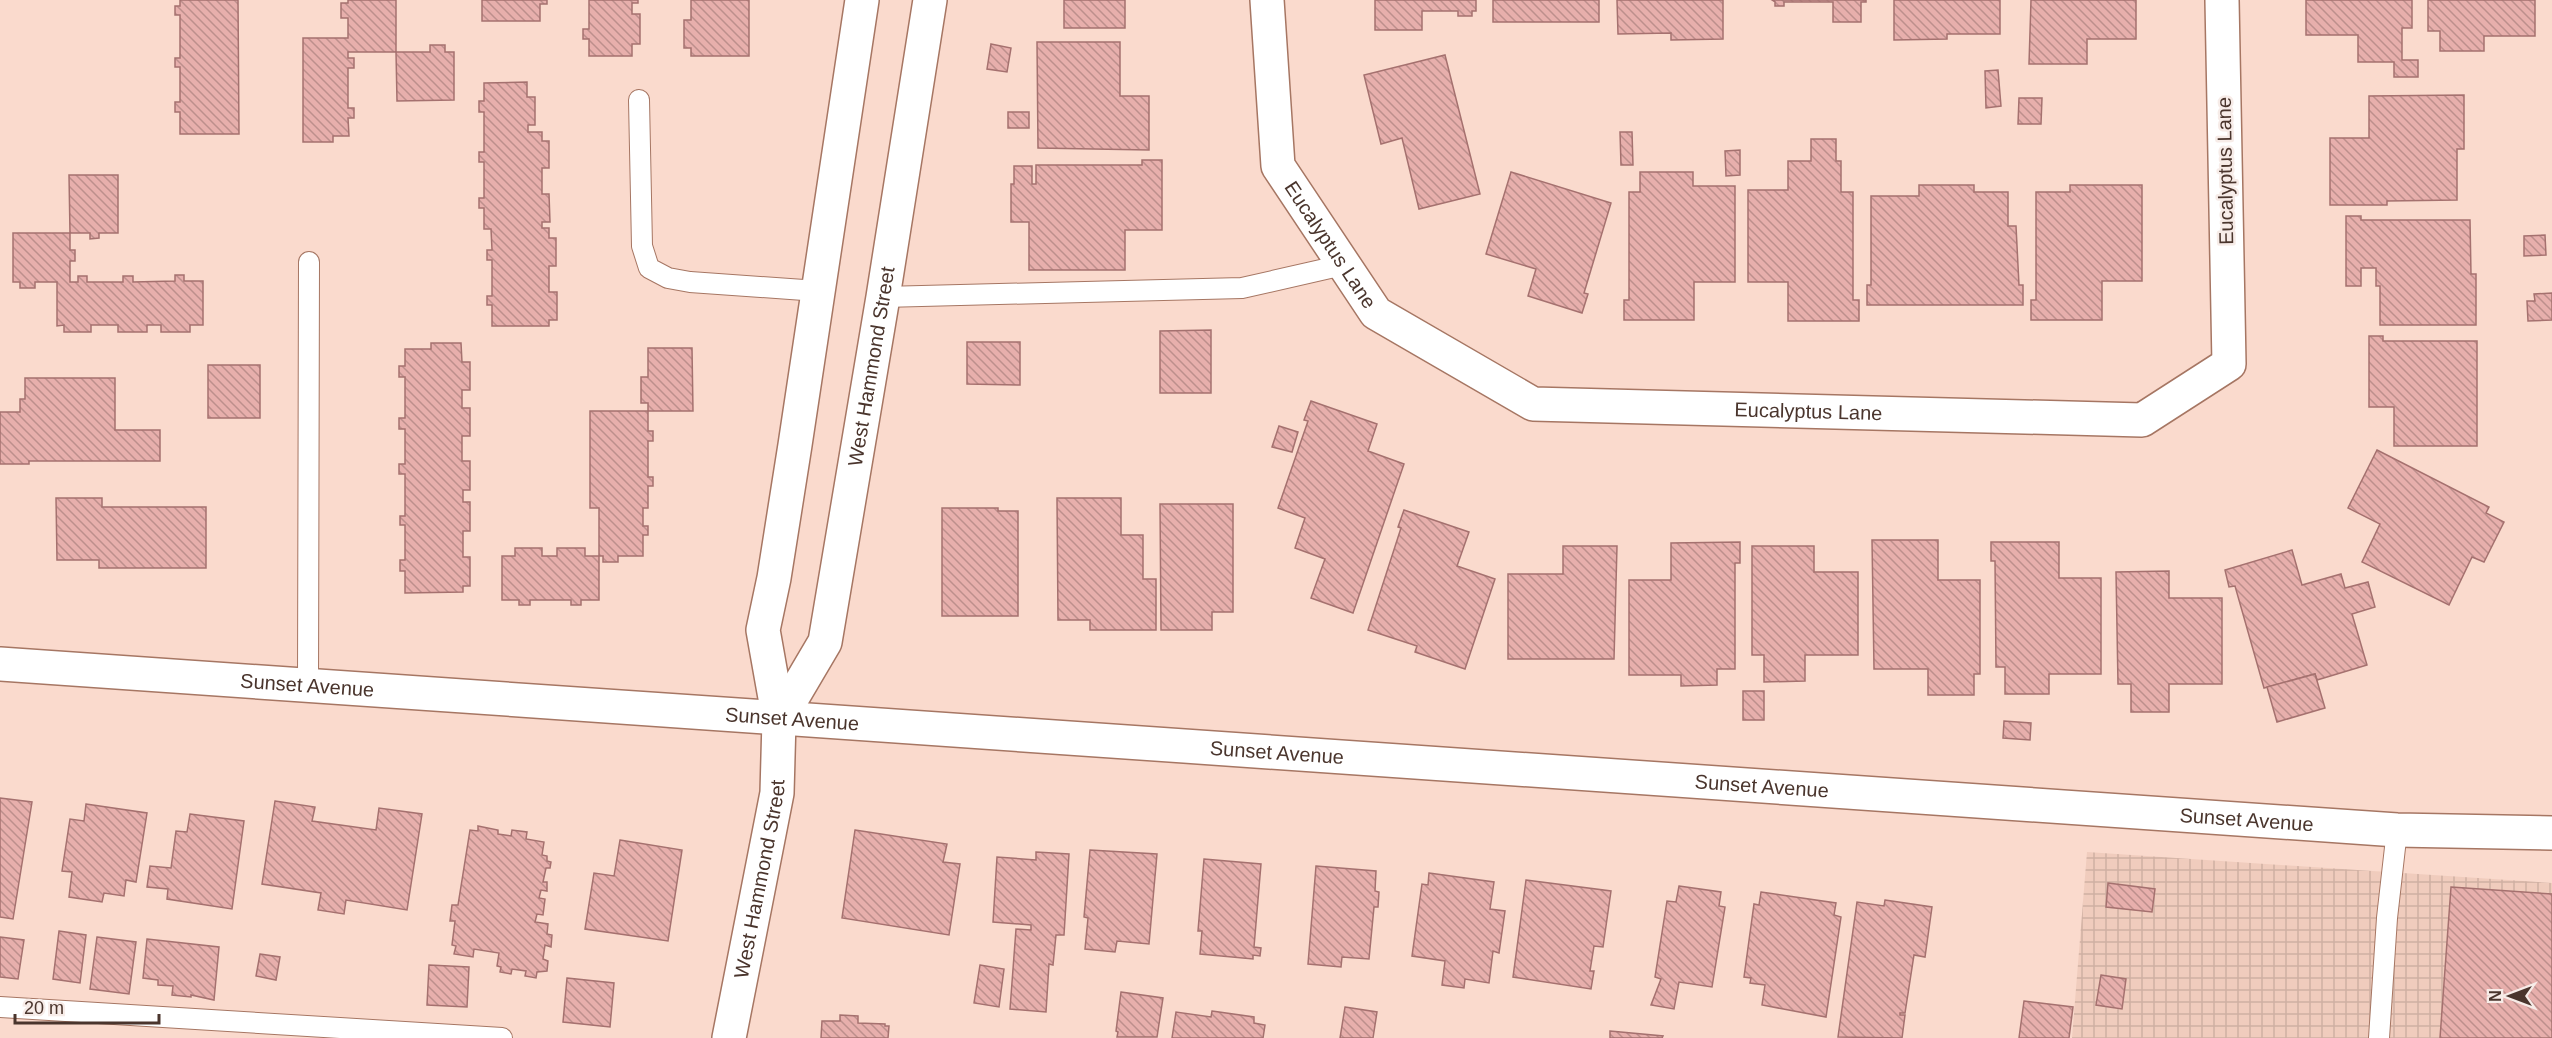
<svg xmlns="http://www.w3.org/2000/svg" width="2552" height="1038" font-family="Helvetica,sans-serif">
<defs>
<pattern id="industrial-grid" width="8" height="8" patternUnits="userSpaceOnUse" patternTransform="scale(1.5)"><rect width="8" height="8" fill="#f0ccbd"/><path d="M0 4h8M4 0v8" fill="none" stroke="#cfb0a3"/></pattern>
<pattern id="building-back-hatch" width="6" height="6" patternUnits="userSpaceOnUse" patternTransform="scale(1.5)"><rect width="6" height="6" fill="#e7afac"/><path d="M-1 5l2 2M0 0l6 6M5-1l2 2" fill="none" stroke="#bd8f8c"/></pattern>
</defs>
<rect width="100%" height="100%" fill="#fadacd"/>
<polygon fill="url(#industrial-grid)" points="2087,852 2552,883 2552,1038 2072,1038"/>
<g fill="url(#building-back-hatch)" stroke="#a5716f" stroke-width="1.5">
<polygon points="180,0 238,0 239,134 180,134 180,112 175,112 175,102 180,102 180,67 175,67 175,58 180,58 180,15 175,15 175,6 180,6"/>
<polygon points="348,0 396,0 396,52 348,52 348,58 354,58 354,68 348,68 348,108 354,108 354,118 348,118 349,136 333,136 333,142 303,142 303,38 348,38 348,18 341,18 341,3 348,3"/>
<polygon points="482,0 547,0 547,4 540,4 540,21 482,21"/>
<polygon points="589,0 638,0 638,3 632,3 632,14 640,14 640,44 632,44 632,56 589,56 589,39 583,39 583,29 589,29"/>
<polygon points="691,0 749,0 749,56 691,56 691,48 684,48 684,20 691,20"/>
<rect x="1064" y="0" width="61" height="28"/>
<polygon points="1375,0 1476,0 1476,11 1472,11 1472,16 1458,16 1458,11 1422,11 1422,30 1375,30"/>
<rect x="1493" y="0" width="106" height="22"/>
<polygon points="1617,0 1723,0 1723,39 1671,40 1671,33 1618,34"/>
<polygon points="1772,0 1866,0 1866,2 1861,2 1861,22 1833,22 1833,2 1784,2 1784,6 1775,6 1775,2"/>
<polygon points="1894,0 2000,0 2000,34 1947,34 1947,39 1894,40"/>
<polygon points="2031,0 2136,0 2136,39 2087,39 2087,64 2029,64"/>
<polygon points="2306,0 2412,0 2412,28 2402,28 2402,60 2418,60 2418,77 2394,77 2394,62 2358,62 2358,35 2306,35"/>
<polygon points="2428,0 2535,0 2535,36 2484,36 2484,51 2440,51 2440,31 2428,31"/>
<polygon points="1037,42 1120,42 1120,96 1149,96 1149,150 1038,148"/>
<polygon points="991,44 1011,48 1007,72 987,69"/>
<polygon points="430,45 445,45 445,52 454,52 454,100 397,101 396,52 430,52"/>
<polygon points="1445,55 1480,194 1419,209 1402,138 1381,144 1364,75"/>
<polygon points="1998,70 2001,106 1986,108 1985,71"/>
<polygon points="527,82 527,97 535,97 535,125 528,125 528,132 542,132 542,141 549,141 549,168 542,168 542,194 549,194 550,222 542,222 542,228 549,228 549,238 556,238 556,266 549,266 549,292 557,292 557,320 549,320 549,326 492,326 492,305 487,305 487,296 492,296 492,260 487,260 487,250 492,250 491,229 484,229 484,208 479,208 479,198 484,198 484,162 479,162 479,152 484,152 484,112 479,112 479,101 484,101 484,83"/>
<polygon points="2464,95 2464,149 2457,149 2457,200 2387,201 2387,205 2330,205 2330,138 2369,138 2369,96"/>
<polygon points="2019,98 2042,98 2041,124 2018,124"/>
<rect x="1008" y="112" width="21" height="16"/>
<polygon points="1620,132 1632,132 1633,165 1621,165"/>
<polygon points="1811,139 1836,139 1836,161 1841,161 1841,192 1853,192 1853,300 1859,300 1859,321 1788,321 1788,282 1748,282 1748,190 1788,190 1788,161 1811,161"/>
<polygon points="1740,150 1740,175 1726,176 1725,151"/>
<polygon points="1142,160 1162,160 1162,230 1125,230 1125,270 1029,270 1029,222 1011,222 1011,184 1014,184 1014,166 1032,166 1032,184 1036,184 1036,165 1142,165"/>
<polygon points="1511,172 1611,203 1584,293 1588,294 1582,313 1528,296 1536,269 1486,254"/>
<polygon points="1640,172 1693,172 1693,186 1735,186 1735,282 1694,282 1694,320 1624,320 1624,300 1629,300 1629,192 1640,192"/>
<polygon points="69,175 118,175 118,233 99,233 99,238 90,239 90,233 70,233"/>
<polygon points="1919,185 1974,185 1974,192 2008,192 2008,226 2016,226 2019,285 2023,285 2023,305 1867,305 1867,285 1871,285 1871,196 1919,196"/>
<polygon points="2070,185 2142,185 2142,281 2102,281 2102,320 2031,320 2031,300 2036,300 2036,192 2070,192"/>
<polygon points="2346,216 2361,216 2361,220 2470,220 2471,274 2476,274 2476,325 2380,325 2380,286 2376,286 2376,268 2361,268 2361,286 2346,286"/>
<polygon points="13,233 70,233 70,250 75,250 75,261 70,261 70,282 78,282 78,276 87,276 87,282 123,282 123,276 133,276 133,282 175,281 175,275 184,275 184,281 203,281 203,325 190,325 190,332 161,332 161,325 147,325 147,332 118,332 118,325 91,325 91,332 64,332 64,325 57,326 57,282 35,282 35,288 20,288 20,282 13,282"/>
<polygon points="2545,235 2546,255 2524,256 2524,236"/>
<polygon points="2552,293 2552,320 2528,321 2527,301 2535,301 2534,294"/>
<polygon points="1211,330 1211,393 1160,393 1160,331"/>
<polygon points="2369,336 2383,336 2383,341 2477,341 2477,446 2394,446 2394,407 2369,407"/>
<polygon points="967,342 1020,342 1020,385 967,384"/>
<polygon points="431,343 461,343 462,362 470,362 470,390 462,390 462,408 470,408 470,436 462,436 462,461 470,461 470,490 463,490 463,502 470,502 470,531 463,531 463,557 470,557 470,586 463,586 463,592 405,593 405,571 400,571 400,560 405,560 405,525 400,525 400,516 405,516 405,474 399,474 399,464 405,464 405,429 399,429 399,418 405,418 405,377 399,377 399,366 405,366 405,349 431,349"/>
<polygon points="648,348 692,348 693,411 648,411 648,403 641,403 641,377 648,377"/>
<rect x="208" y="365" width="52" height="53"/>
<polygon points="25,378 115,378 115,430 160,430 160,461 29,461 29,464 0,464 0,412 20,412 20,399 25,399"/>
<polygon points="1311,401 1377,424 1368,451 1404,464 1353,613 1311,598 1325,559 1295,548 1305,518 1278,508 1308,421 1304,420"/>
<polygon points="590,411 648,411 648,431 653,431 653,441 648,441 648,477 653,477 653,486 648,486 648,508 643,508 643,526 648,526 648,535 643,535 643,556 618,556 618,562 603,562 603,556 599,556 599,508 590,508"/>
<polygon points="1279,426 1298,432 1292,452 1272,447"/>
<polygon points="2377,450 2489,507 2486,513 2504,522 2484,562 2472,557 2449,605 2362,562 2380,524 2348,508"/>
<polygon points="56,498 102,498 102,507 206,507 206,568 99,568 99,560 57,560"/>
<polygon points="1057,498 1121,498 1121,535 1143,535 1143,579 1156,579 1156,630 1090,630 1090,620 1058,620"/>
<polygon points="1160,504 1233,504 1233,612 1212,612 1212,630 1161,630"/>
<polygon points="942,508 998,508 998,511 1018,511 1018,616 942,616"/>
<polygon points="1404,510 1469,532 1457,566 1495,579 1465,669 1415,652 1417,646 1368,630 1401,528 1398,527"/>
<polygon points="1872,540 1938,540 1938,580 1980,580 1980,674 1974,674 1974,695 1928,695 1928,669 1874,669"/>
<polygon points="1740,542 1740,563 1735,563 1735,669 1717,669 1717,685 1681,686 1681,675 1629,675 1629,580 1671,580 1671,543"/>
<polygon points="1991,542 2059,542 2059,578 2101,578 2101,674 2049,674 2049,694 2005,694 2005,667 1996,667 1995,561 1991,561"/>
<polygon points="1563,546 1617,546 1614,659 1508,659 1508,574 1563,574"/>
<polygon points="1752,546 1814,546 1814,572 1858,572 1858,655 1805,655 1805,681 1764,682 1764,655 1752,655"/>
<polygon points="515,548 542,548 542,556 557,556 557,548 585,548 585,556 599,556 599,600 581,600 581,605 571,605 571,600 530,600 530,605 519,605 519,600 502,600 502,556 515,556"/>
<polygon points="2292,550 2302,585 2341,574 2345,588 2368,582 2375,607 2352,614 2367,665 2317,680 2315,674 2264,688 2235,586 2229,587 2225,570"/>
<polygon points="2169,571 2169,598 2222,598 2222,684 2169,684 2169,712 2131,712 2131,684 2118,684 2116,572"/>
<polygon points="2315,674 2325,708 2277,722 2267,687"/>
<rect x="1743" y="691" width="21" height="29"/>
<polygon points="2004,721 2031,723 2030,740 2003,738"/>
<polygon points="0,798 32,802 13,919 0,917"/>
<polygon points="275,801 315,807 312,821 376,830 379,808 422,814 407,910 346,900 344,914 318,910 321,893 262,884"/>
<polygon points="86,804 147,813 136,882 126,880 124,896 104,893 102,902 69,897 72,872 62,871 70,819 84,821"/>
<polygon points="190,814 244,821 232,909 167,899 168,889 147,887 150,866 171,868 176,831 187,832"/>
<polygon points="478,826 498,830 498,834 511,836 512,830 527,832 526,839 544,842 542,855 547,856 547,861 551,862 550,868 546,868 543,882 547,882 547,891 541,890 539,898 545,899 543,915 537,914 535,922 548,924 547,934 552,935 551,947 545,945 543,959 548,961 547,971 537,972 536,978 525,976 526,971 512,969 511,974 500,972 501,967 497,966 499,953 474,949 473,957 454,954 456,946 452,945 455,921 450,921 452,905 458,905 470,830 478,831"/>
<polygon points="855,830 947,844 943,862 960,864 949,935 842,918"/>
<polygon points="620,840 682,850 668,941 585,929 594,873 614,876"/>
<polygon points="1090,850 1157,854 1149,944 1117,941 1115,952 1085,949 1088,918 1084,917"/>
<polygon points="1036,852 1069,854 1064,935 1056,935 1053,965 1049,964 1046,1012 1010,1009 1016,929 1031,930 1031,925 993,922 997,857 1036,860"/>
<polygon points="1204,859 1261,864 1254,947 1261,948 1260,956 1253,955 1253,959 1200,954 1202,931 1198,931"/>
<polygon points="1316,866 1376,871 1375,891 1379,892 1378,907 1374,907 1369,959 1342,957 1341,967 1308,964"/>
<polygon points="1429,873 1494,882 1490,909 1505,911 1499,953 1493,951 1489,983 1465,979 1464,988 1442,985 1445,961 1412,956 1422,884 1428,885"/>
<polygon points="1526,880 1611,891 1603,947 1594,946 1590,971 1594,971 1591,989 1513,977"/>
<polygon points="2108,883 2155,889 2152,912 2106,907"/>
<polygon points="1679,886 1721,892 1719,906 1725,907 1712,987 1679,982 1674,1009 1651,1005 1661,979 1655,977 1667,901 1676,902"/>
<polygon points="2451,887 2552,894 2552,1038 2440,1038"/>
<polygon points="1761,892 1836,903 1834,915 1841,917 1826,1017 1762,1005 1765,985 1750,983 1751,978 1744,977 1754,904 1759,905"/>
<polygon points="1885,900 1932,907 1925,957 1914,955 1905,1013 1900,1013 1900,1015 1905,1015 1902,1038 1838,1037 1857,902 1884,906"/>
<polygon points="59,931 86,935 80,983 53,979"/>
<polygon points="0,937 24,940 18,979 0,977"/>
<polygon points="97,937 136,942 129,994 90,989"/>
<polygon points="147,939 219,947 214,1000 191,995 191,997 172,995 173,986 158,985 158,980 143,978"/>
<polygon points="260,954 280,957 276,980 256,976"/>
<polygon points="429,965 469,967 467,1007 427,1005"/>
<polygon points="980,965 1004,969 999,1007 974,1003"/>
<polygon points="2101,975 2126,979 2122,1009 2096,1005"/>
<polygon points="567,978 614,983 610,1027 563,1022"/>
<polygon points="1121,992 1163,998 1157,1037 1117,1037 1118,1032 1116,1031"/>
<polygon points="2024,1001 2073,1007 2069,1038 2019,1038"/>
<polygon points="1345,1007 1377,1012 1373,1038 1340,1038"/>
<polygon points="1212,1011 1254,1017 1254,1023 1265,1025 1263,1038 1172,1038 1176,1012 1211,1017"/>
<polygon points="840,1015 858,1016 858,1023 885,1024 885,1026 889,1026 888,1038 821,1038 822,1021 840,1021"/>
<polygon points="1610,1031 1663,1036 1662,1038 1610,1038"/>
</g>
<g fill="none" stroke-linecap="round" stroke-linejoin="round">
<defs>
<g id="service">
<polyline points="639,100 642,246 649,268 668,278 690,282 818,291"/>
<polyline points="883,297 1242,288 1343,265"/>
<polyline points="308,684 309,262"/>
<polyline points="0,1007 502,1038"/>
<polyline points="2379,1038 2387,918 2397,830"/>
</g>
<g id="minor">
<path id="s1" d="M 1267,0 L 1278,166 L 1376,313 L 1533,404 L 2142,420 L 2229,364 L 2222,0"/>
<path id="s2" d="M 0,664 L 2397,830 L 2552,833"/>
<path id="s3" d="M 729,1038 L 777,793 L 779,720"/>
</g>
<g id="tertiary">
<path id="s4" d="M 779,720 L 825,642 L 883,297 L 930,0"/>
<polyline points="779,720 763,630 774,578 795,445 862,0"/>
</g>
</defs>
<use href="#service" stroke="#a67663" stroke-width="22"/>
<use href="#minor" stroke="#a67663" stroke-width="36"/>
<use href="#tertiary" stroke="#a67663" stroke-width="36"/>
<use href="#service" stroke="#fff" stroke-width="20"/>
<use href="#minor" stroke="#fff" stroke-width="33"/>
<use href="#tertiary" stroke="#fff" stroke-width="33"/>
</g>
<g text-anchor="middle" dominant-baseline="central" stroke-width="5" stroke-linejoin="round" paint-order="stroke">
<g font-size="20" fill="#4a352d" stroke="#f7ece8">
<text transform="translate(2225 171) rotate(-91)">Eucalyptus Lane</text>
<text stroke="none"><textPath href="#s1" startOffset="261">Eucalyptus Lane</textPath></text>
<text stroke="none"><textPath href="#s4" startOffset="370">West Hammond Street</textPath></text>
<text stroke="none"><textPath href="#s1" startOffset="800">Eucalyptus Lane</textPath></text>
<text stroke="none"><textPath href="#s2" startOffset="308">Sunset Avenue</textPath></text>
<text stroke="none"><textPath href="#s2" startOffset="794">Sunset Avenue</textPath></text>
<text stroke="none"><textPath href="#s2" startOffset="1280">Sunset Avenue</textPath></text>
<text stroke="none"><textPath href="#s2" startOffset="1766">Sunset Avenue</textPath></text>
<text stroke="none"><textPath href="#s2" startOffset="2252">Sunset Avenue</textPath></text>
<text stroke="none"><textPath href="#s3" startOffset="162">West Hammond Street</textPath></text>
</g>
</g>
<g transform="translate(2510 996) rotate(270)" stroke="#f7ece8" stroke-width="4.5" paint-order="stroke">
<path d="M0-4.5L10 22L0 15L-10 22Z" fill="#4a352d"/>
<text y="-9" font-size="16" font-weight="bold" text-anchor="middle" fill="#4a352d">N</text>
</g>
<path d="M15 1014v9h144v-9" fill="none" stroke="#4a352d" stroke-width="3"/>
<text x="24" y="1014" font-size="18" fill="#4a352d" stroke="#f7ece8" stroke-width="4.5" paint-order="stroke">20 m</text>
</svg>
